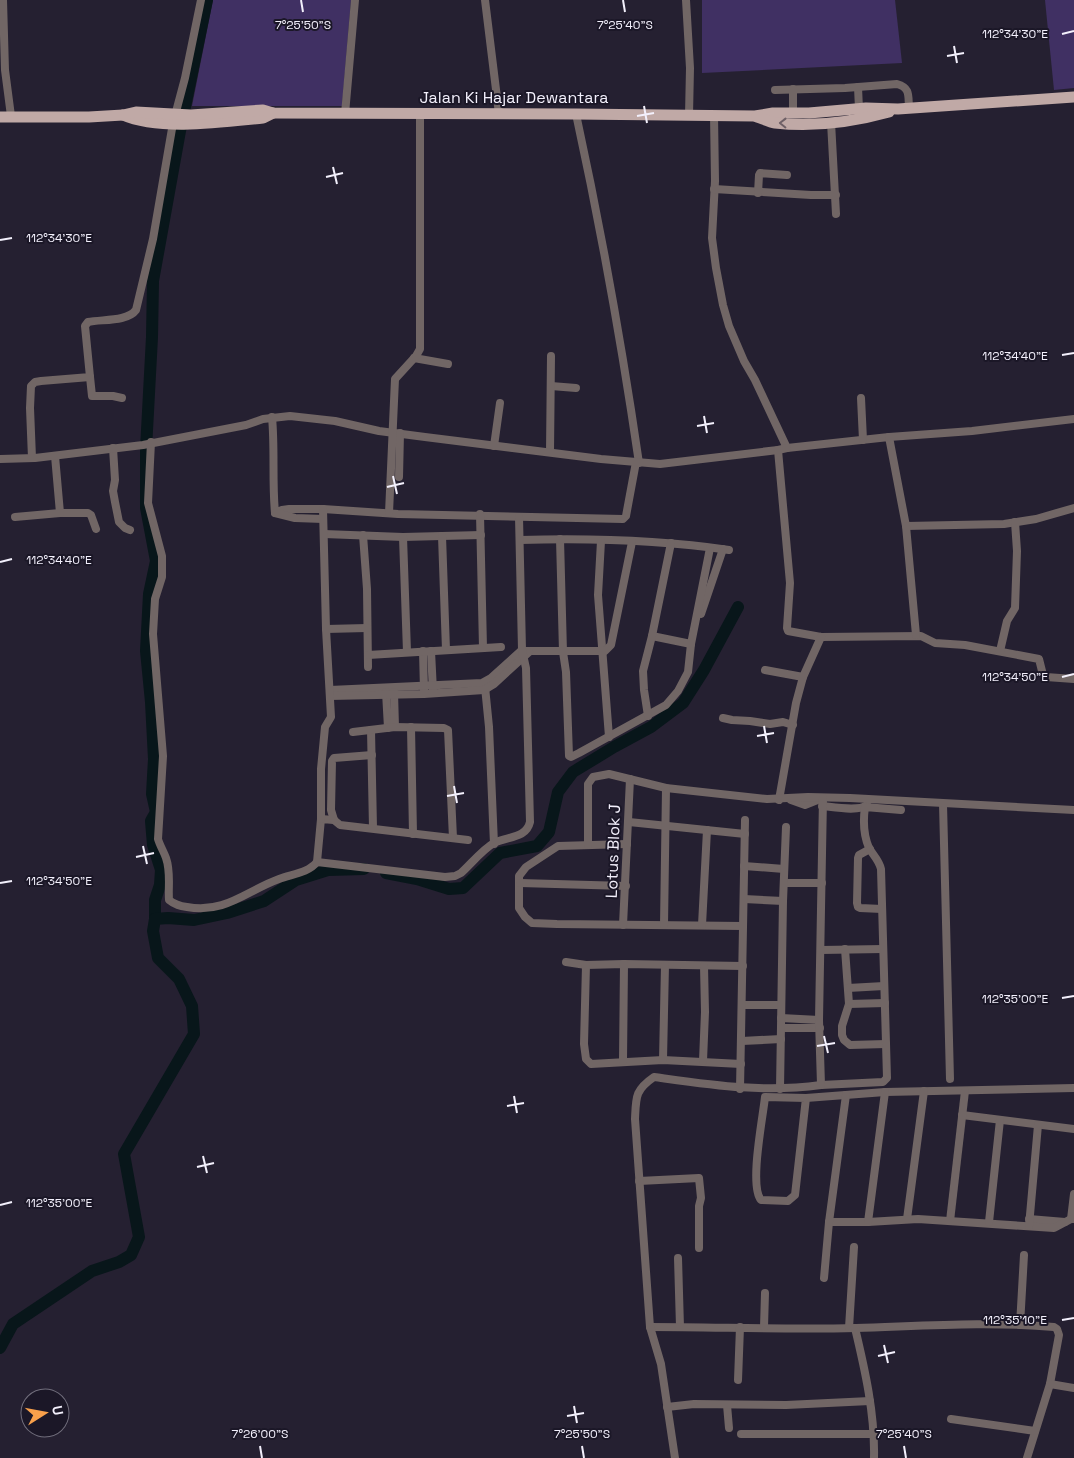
<svg xmlns="http://www.w3.org/2000/svg" width="1074" height="1458" font-family="'Space Grotesk',sans-serif">
<rect width="100%" height="100%" fill="#252031"/>
<g fill="#403063">
<polygon points="213,0 351,0 342,106 192,106"/>
<polygon points="702,0 895,0 902,63 702,73"/>
<polygon points="1045,0 1074,0 1074,88 1054,90"/>
</g>
<g fill="none" stroke-linecap="round" stroke-linejoin="round">
<g stroke="#08161a" stroke-width="12">
<polyline points="386,873 417,879 449,889 463,888 500,853 537,846 549,832 558,792 573,772 614,747 651,727 683,703 704,670 738,607"/>
<polyline points="155,919 155,900 160,885 161,870 153,845 151,821 156,812 152,794 154,759 151,702 146,651 149,594 156,561 146,508 146,449 152,337 153,281 180,131 207,0"/>
<polyline points="0,1348 13,1324 92,1271 119,1262 131,1255 139,1237 124,1154 194,1034 192,1006 179,979 158,958 153,931 155,919 168,918 194,920 227,913 264,901 296,880 328,870 364,869"/>
</g>
<g stroke="#716665" stroke-width="8">
<polyline points="3,0 5,70 11,116"/>
<polyline points="485,0 499,114"/>
<polyline points="686,0 690,68 689,115"/>
<polyline points="858,87 859,109"/>
<path d="M 775,90 L 845,88 L 897,84 C 911,88 908,96 909,109"/>
<polyline points="793,113 793,89"/>
<polyline points="345,114 355,0"/>
<path d="M 576,114 C 601,229 622,346 639,463"/>
<polyline points="714,115 715,181 712,238 716,268 723,305 729,326 744,361 755,380 787,448 889,437 906,526 1004,524 1036,519 1074,508"/>
<polyline points="831,122 836,214"/>
<polyline points="714,189 811,195 836,195"/>
<polyline points="758,193 759,175 760,173 787,175"/>
<polyline points="414,358 448,364"/>
<polyline points="90,377 92,396 113,396 122,398"/>
<polyline points="551,386 576,388"/>
<polyline points="861,398 863,440"/>
<path d="M 272,417 C 275,449 272,481 275,513 L 282,510 L 289,509 L 323,509 L 398,514 L 623,519 L 626,516 L 636,462"/>
<polyline points="889,437 972,431 1074,419"/>
<path d="M 151,442 L 148,503 L 162,556 L 162,577 L 155,599 L 153,634 L 163,756 L 158,839 C 160,846 164,852 166,858 C 171,872 168,886 169,900 C 175,905 180,906 187,907 C 225,914 246,891 279,879 C 292,874 308,873 317,862 L 321,819 L 334,820"/>
<polyline points="494,446 500,403"/>
<polyline points="113,448 115,480 113,491 115,502 119,522 125,528 130,530"/>
<polyline points="778,450 790,583 787,628 788,631 821,637 921,636 935,643 965,645 1039,659 1043,675 1046,677 1074,679"/>
<polyline points="550,452 551,356"/>
<polyline points="55,456 60,513 88,513 91,515 96,529"/>
<path d="M 32,458 L 30,408 L 31,386 L 35,382 L 41,381 L 90,377 L 85,326 L 88,322 C 102,319 127,322 136,310 L 153,239 L 173,123 L 185,78 L 201,0"/>
<polyline points="0,459 35,458 143,445 246,425 263,419 290,416 335,421 379,431 425,437 601,459 660,464 778,450 787,448"/>
<polyline points="399,477 400,433"/>
<polyline points="275,513 295,518 323,519"/>
<polyline points="389,513 395,379 416,356 420,349 420,113"/>
<polyline points="480,514 483,648"/>
<polyline points="15,517 60,513"/>
<polyline points="906,526 916,635"/>
<polyline points="324,534 403,537 481,535"/>
<polyline points="363,535 367,589 368,667"/>
<polyline points="442,536 446,650"/>
<polyline points="403,537 407,652"/>
<polyline points="560,539 563,652 566,672 569,756 571,757 579,753 666,705 678,691 688,672 691,644"/>
<path d="M 520,540 C 589,538 661,540 729,550"/>
<polyline points="601,541 598,595 609,737"/>
<polyline points="701,614 723,549"/>
<polyline points="326,629 367,628"/>
<polyline points="652,636 691,644 710,548"/>
<polyline points="423,651 424,690"/>
<polyline points="431,651 433,691"/>
<polyline points="526,651 605,651 611,645 632,542"/>
<polyline points="1000,651 1007,621 1015,608 1017,551 1015,522"/>
<polyline points="368,655 501,647"/>
<polyline points="765,670 803,677"/>
<polyline points="485,687 489,727 494,844"/>
<polyline points="330,690 482,683 491,678 522,650"/>
<polyline points="386,692 388,728"/>
<polyline points="394,692 395,727"/>
<polyline points="330,696 424,694 484,690 494,684 529,652"/>
<polyline points="648,716 644,690 643,671 652,636 671,543"/>
<polyline points="723,718 732,720 750,721 770,724 783,722 793,725"/>
<polyline points="411,727 413,834"/>
<polyline points="371,730 373,828"/>
<polyline points="353,732 395,727 444,728 448,730 453,838"/>
<polyline points="372,755 334,758 332,761 331,810 334,820 340,825 468,840"/>
<polyline points="779,800 796,703 803,677 821,637"/>
<polyline points="791,800 805,805 820,799"/>
<polyline points="943,804 950,1079"/>
<path d="M 822,806 C 833,807 859,812 867,805"/>
<polyline points="321,819 321,769 325,727 331,717 326,629 323,509"/>
<polyline points="629,822 745,834"/>
<polyline points="627,844 558,846 526,867 519,876 519,908 525,917 532,923 557,924 743,926"/>
<polyline points="588,845 588,784 593,777 609,774 666,788 767,799 808,797 850,798 1074,810"/>
<polyline points="870,849 859,855 858,858 857,903 858,907 860,908 882,909"/>
<path d="M 317,862 L 445,877 L 455,876 L 461,873 C 471,864 483,849 494,843 C 507,836 526,839 530,822 L 526,668 L 522,650 L 519,517"/>
<polyline points="744,866 784,869"/>
<polyline points="520,883 626,886"/>
<polyline points="784,883 822,883"/>
<polyline points="744,899 783,901"/>
<polyline points="623,925 630,779"/>
<polyline points="664,925 666,788"/>
<polyline points="702,925 707,830"/>
<polyline points="845,949 849,1004 842,1026 842,1035 844,1040 850,1045 886,1044"/>
<polyline points="821,950 883,949"/>
<polyline points="566,962 586,965 624,964 743,966"/>
<polyline points="586,965 584,1044 586,1059 591,1064 663,1060 741,1064"/>
<polyline points="848,988 884,986"/>
<polyline points="849,1004 885,1003"/>
<polyline points="742,1005 781,1005"/>
<polyline points="781,1018 819,1020"/>
<polyline points="781,1028 820,1028"/>
<polyline points="742,1041 781,1039"/>
<polyline points="663,1060 665,965"/>
<polyline points="623,1061 624,964"/>
<polyline points="703,1061 705,1012 704,966"/>
<path d="M 821,1085 L 883,1082 L 887,1078 L 881,869 C 879,860 873,855 869,848 C 863,834 863,821 865,807 L 901,810"/>
<polyline points="740,1089 745,820"/>
<polyline points="780,1089 783,901 786,827"/>
<path d="M 806,1098 L 795,1195 L 788,1201 L 761,1200 C 749,1186 763,1117 765,1097 L 806,1098 L 885,1092 L 1074,1088"/>
<polyline points="962,1115 1074,1129"/>
<polyline points="639,1181 699,1178 701,1198 699,1206 699,1248"/>
<polyline points="907,1219 924,1091"/>
<polyline points="1029,1219 1065,1222"/>
<polyline points="1071,1219 1074,1194"/>
<polyline points="950,1221 965,1091"/>
<polyline points="829,1222 868,1222 918,1219 1054,1228 1071,1219 1074,1219"/>
<polyline points="868,1222 885,1092"/>
<polyline points="989,1222 1000,1120"/>
<polyline points="1029,1226 1038,1125"/>
<polyline points="678,1258 680,1327"/>
<polyline points="824,1278 829,1222 846,1095"/>
<polyline points="1020,1325 1024,1255"/>
<path d="M 650,1327 C 719,1327 788,1330 856,1328 C 922,1326 989,1321 1054,1327 L 1057,1329 L 1059,1335 L 1050,1384 L 1027,1458"/>
<polyline points="764,1327 765,1293"/>
<polyline points="849,1328 854,1247"/>
<path d="M 855,1328 C 865,1370 875,1414 874,1458"/>
<polyline points="738,1380 740,1327"/>
<polyline points="1050,1384 1074,1388"/>
<polyline points="727,1405 729,1428"/>
<polyline points="667,1407 694,1404 786,1405 870,1401"/>
<polyline points="951,1419 1035,1431"/>
<polyline points="741,1434 874,1434"/>
<path d="M 675,1458 L 661,1364 L 650,1327 L 635,1119 C 636,1097 635,1090 654,1077 C 712,1085 762,1093 821,1085 L 819,1020 L 823,798"/>
</g>
<g stroke="#c0a9a6" stroke-width="11">
<path d="M 123,115 C 159,131 223,122 263,118 L 273,113"/>
<polyline points="0,117 89,117 123,115 136,112 191,115 263,110 273,113 576,114 755,116 773,113 809,113 866,108 898,109 1074,97"/>
<path d="M 757,117 C 763,119 769,122 775,123 C 812,127 853,122 889,112"/>
</g>
</g>
<defs><path id="oneway-chevron" d="M-2-3.5L2.5 0L-2 3.5" fill="none" stroke-width="1.6" stroke-linecap="round" stroke-linejoin="round" transform="scale(1.25)"/></defs>
<use stroke="#6e6066" href="#oneway-chevron" transform="translate(783 123) rotate(-179)"/>
<path fill="none" stroke="#f3f0fc" stroke-width="2" d="M 301,0 L 303,12M 623,0 L 625,12M 1062,34 L 1074,31M 954,46 L 957,63M 947,56 L 964,53M 644,106 L 647,123M 637,116 L 654,113M 333,167 L 337,184M 326,177 L 343,173M 0,240 L 12,238M 1062,355 L 1074,353M 704,416 L 707,433M 697,426 L 714,423M 393,476 L 397,494M 387,487 L 404,483M 0,562 L 12,559M 1062,677 L 1074,674M 764,726 L 767,743M 757,736 L 774,733M 454,786 L 457,803M 447,796 L 464,793M 143,846 L 147,864M 136,857 L 154,853M 0,883 L 12,881M 1062,998 L 1074,996M 824,1036 L 828,1053M 817,1046 L 835,1043M 514,1096 L 517,1113M 507,1106 L 524,1103M 203,1156 L 207,1173M 197,1167 L 214,1163M 0,1205 L 12,1202M 1062,1320 L 1074,1318M 884,1345 L 888,1363M 878,1356 L 895,1352M 574,1406 L 577,1423M 567,1416 L 584,1413M 260,1446 L 262,1458M 582,1446 L 584,1458M 904,1446 L 906,1458"/>
<g text-anchor="middle" dominant-baseline="central" stroke-width="4" stroke-linejoin="round" paint-order="stroke">
<g font-size="16" fill="#f3f0fc" stroke="#1b1727">
<text x="514" y="97">Jalan Ki Hajar Dewantara</text>
<text transform="translate(613 851) rotate(-88)">Lotus Blok J</text>
</g>
</g>
<g font-size="12" text-anchor="middle" fill="#f3f0fc" stroke="#1b1727" stroke-width="4" stroke-linejoin="round" paint-order="stroke">
<text x="303" y="29">7°25'50"S</text>
<text x="625" y="29">7°25'40"S</text>
<text x="1015" y="38">112°34'30"E</text>
<text x="59" y="242">112°34'30"E</text>
<text x="1015" y="360">112°34'40"E</text>
<text x="59" y="564">112°34'40"E</text>
<text x="1015" y="681">112°34'50"E</text>
<text x="59" y="885">112°34'50"E</text>
<text x="1015" y="1003">112°35'00"E</text>
<text x="59" y="1207">112°35'00"E</text>
<text x="1015" y="1324">112°35'10"E</text>
<text x="260" y="1438">7°26'00"S</text>
<text x="582" y="1438">7°25'50"S</text>
<text x="904" y="1438">7°25'40"S</text>
</g>
<g transform="translate(45 1413) rotate(79)"><circle r="24" fill="#1b1727" stroke="#716e7c"/>
<path d="M0-4L9 19L0 12L-9 19Z" fill="#f8a04b"/>
<text y="-8" font-size="14" font-weight="bold" text-anchor="middle" fill="#f3f0fc">U</text>
</g>
</svg>
